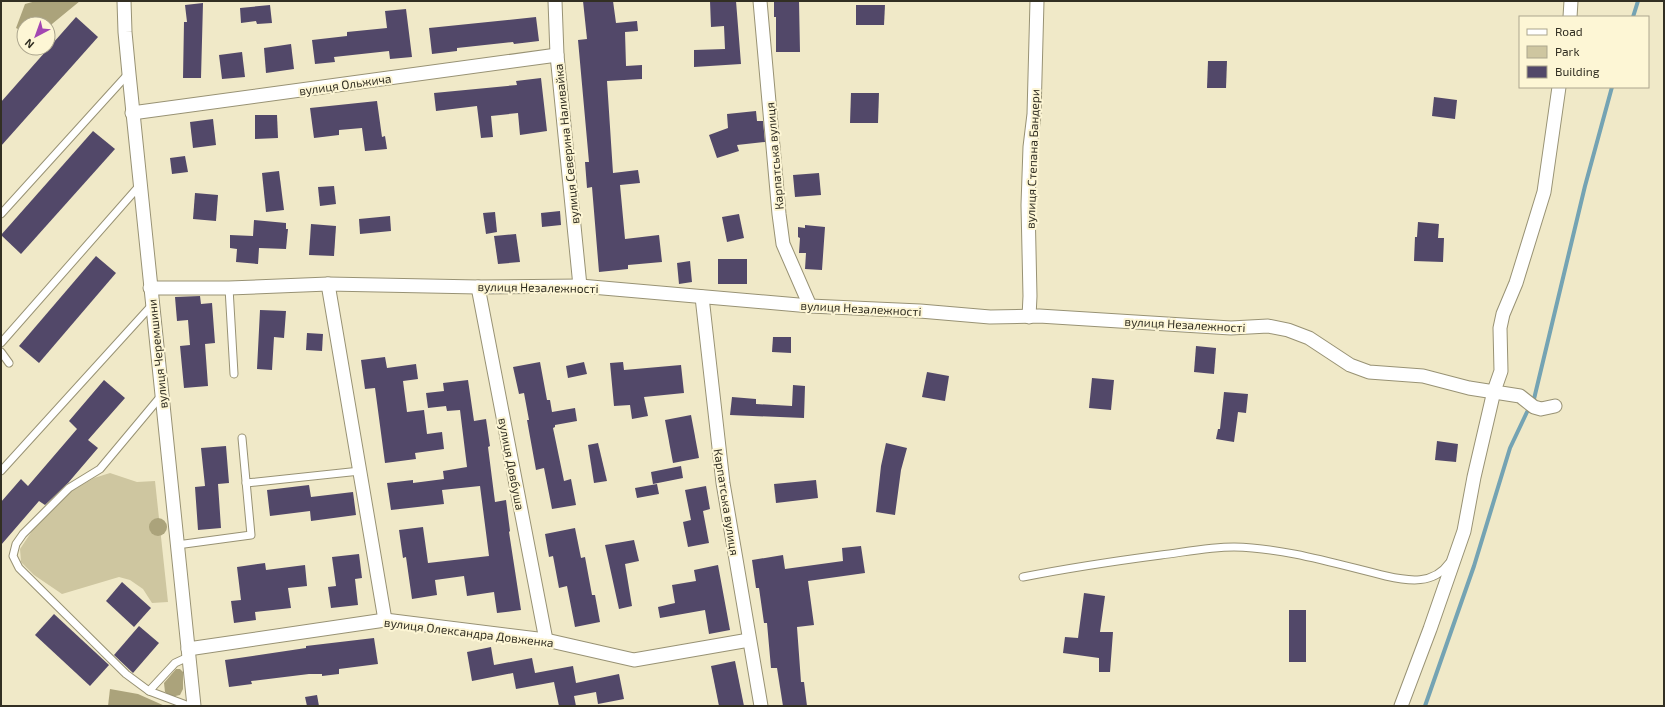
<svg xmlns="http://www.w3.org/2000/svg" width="1665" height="707" font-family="'Exo 2',sans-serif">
<rect width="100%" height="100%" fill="#f0e9c8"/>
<polygon fill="#cec6a0" points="110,473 137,482 155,481 168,602 152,603 143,589 130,580 119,577 62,594 34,575 21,562 20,549 34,528 68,493 94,478"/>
<g fill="#aba37b">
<polygon points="36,1 80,1 52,24 48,31 48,24 24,24 24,32 16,28 25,4"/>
<circle cx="158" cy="527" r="9"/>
<polygon points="176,669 180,669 183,672 183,689 180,695 171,697 165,692 164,683"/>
<polygon points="110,689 138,694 165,706 108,706"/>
</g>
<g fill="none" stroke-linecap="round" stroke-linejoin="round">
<g stroke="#74a3b3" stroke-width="4">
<polyline points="1633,17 1638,1"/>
<polyline points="1534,399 1585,186 1612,87"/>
<polyline points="1425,706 1474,566 1510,448 1527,412"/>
</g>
</g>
<g fill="#524869">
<polygon points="583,1 613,1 616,23 637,21 638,31 625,32 626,66 642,65 642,79 607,81 613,173 638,170 640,183 620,185 625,239 659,235 662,262 628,265 628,269 599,272 592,187 587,188 585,162 589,162 578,40 587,39"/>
<polygon points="710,1 736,1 741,64 694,67 694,50 725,49 724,26 711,27"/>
<polygon points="774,1 799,1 800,52 776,52 776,17 774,17"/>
<polygon points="203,3 201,78 183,78 184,22 187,22 185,5"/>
<polygon points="270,5 272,23 257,24 256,21 241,23 240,8"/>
<polygon points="856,5 885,5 884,25 856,25"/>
<polygon points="406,9 412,57 390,59 389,51 334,57 335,62 315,64 312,40 347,36 347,32 387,28 385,11"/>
<polygon points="76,17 98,37 1,146 1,102"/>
<polygon points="536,17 539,41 514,44 513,42 457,48 457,51 432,54 429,28"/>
<polygon points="291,44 294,69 266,73 264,48"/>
<polygon points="242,52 245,77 222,79 219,55"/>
<polygon points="1208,61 1227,61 1226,88 1207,88"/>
<polygon points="541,78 547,131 520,135 518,113 491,116 493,137 481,138 477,106 436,111 434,93 517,85 516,81"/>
<polygon points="851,93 879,93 878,123 850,123"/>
<polygon points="1434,97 1457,100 1455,119 1432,116"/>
<polygon points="377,101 382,137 385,136 387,149 365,151 362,128 339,130 339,135 314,138 310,108"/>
<polygon points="756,111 757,121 763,121 765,142 737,145 739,151 717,158 709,135 728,128 727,114"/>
<polygon points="255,115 277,115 278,138 255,139"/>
<polygon points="213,119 216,145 193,148 190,122"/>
<polygon points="93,131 115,149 21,254 1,235"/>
<polygon points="185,156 188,172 172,174 170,158"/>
<polygon points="279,171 284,210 266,212 262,173"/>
<polygon points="819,173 821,195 795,197 793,175"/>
<polygon points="334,186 336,204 320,206 318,187"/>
<polygon points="195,193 218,195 216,221 193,219"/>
<polygon points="560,211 561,225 542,227 541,213"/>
<polygon points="495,212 497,232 486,234 483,213"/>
<polygon points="739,214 744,238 727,242 722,217"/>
<polygon points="390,216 391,231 360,234 359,219"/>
<polygon points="254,220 286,223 286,229 288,229 286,249 259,248 258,264 236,262 237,249 230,248 230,235 253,236"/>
<polygon points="1418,222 1439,224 1438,238 1444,238 1443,262 1414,261 1415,237 1417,237"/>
<polygon points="311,224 336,226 334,256 309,255"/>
<polygon points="805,225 825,227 822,270 805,269 806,253 799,253 800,238 798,237 798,227 805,228"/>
<polygon points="516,234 520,262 498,264 494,236"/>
<polygon points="96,256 116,273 39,363 19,346"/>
<rect x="718" y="259" width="29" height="25"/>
<polygon points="690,261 692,282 679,284 677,263"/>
<polygon points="200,296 201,304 212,303 215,343 205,344 208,386 184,388 180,346 190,345 188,320 177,321 175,297"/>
<polygon points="260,310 286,311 284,338 274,337 272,370 257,369"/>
<polygon points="307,333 323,334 322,351 306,350"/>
<polygon points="773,337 791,337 791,353 772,352"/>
<polygon points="1196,346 1216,348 1214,374 1194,372"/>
<polygon points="385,357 387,368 416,364 418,379 403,381 407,412 424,410 427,434 442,432 444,449 415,453 416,459 385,463 375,388 365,389 361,360"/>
<polygon points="540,362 547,400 550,400 552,412 575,408 577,421 555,425 555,427 553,428 564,481 571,479 576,505 552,509 544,468 536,470 527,420 529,420 524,393 519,394 513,367"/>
<polygon points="584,362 587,374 568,378 566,366"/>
<polygon points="623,362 624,370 681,365 684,393 644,397 648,416 632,419 630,405 614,406 610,363"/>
<polygon points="927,372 949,376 945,401 922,397"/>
<polygon points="1092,378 1114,380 1111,410 1089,408"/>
<polygon points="104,380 125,398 88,440 98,448 68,483 45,505 39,501 1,545 1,502 21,479 28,486 77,429 69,421"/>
<polygon points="468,380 474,421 486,419 490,446 488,447 495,502 506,500 510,531 509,532 521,610 497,613 494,592 467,596 464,576 435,580 437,595 412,599 406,557 403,558 399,530 423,527 428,563 489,556 480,486 442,490 444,504 391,510 387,483 413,480 413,483 444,479 443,471 467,467 460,410 447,411 446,406 428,408 426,393 444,391 443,383"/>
<polygon points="793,385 805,386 804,418 730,415 732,397 756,399 756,404 792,406"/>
<polygon points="1224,392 1248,394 1246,413 1238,412 1234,442 1216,439 1218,429 1220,429"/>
<polygon points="691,415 699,458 673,463 665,420"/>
<polygon points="1437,441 1458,444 1456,462 1435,460"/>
<polygon points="598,443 607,481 594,483 588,445"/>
<polygon points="886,443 907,448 901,470 895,515 876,512 881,466"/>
<polygon points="226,446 229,483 218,484 221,528 198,530 195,487 205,486 201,448"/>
<polygon points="681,466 683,478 653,484 651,472"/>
<polygon points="816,480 818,498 776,503 774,484"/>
<polygon points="657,484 659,494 637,498 635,488"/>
<polygon points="309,485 311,497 353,492 356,515 311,521 310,511 270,516 267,490"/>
<polygon points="706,486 710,509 703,511 709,543 688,547 683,522 691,520 685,490"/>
<polygon points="575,528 581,558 585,557 592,595 595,595 600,622 575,627 567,586 559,588 553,556 549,557 545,534"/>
<polygon points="634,540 639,561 625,564 632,606 619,609 605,545"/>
<polygon points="861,546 865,573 808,581 814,625 797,627 801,682 804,682 807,706 783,706 777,668 771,668 767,623 764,623 759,588 756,588 752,560 783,555 785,569 843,561 842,548"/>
<polygon points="359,554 362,578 355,579 358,605 331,608 328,587 336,586 332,557"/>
<polygon points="265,563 266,570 305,565 307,586 288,588 291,608 255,612 256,620 234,623 231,601 241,600 237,567"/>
<polygon points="718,565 730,630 709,634 705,610 660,618 658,607 675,603 672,585 696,581 694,570"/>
<polygon points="122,582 151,608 134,627 106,601"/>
<polygon points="1084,593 1105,596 1100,632 1113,632 1110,672 1099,672 1099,658 1063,653 1065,637 1078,638"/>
<rect x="1289" y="610" width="17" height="52"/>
<polygon points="54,614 109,665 90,686 35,635"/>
<polygon points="139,626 159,643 133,673 114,655"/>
<polygon points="374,638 378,664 339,669 339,674 322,676 322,674 309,674 251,681 252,684 229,687 225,660 306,648 306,646"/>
<polygon points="491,647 494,665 532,658 535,673 573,666 576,683 619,674 624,699 598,704 596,692 574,696 576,706 559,706 554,682 516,689 513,673 472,681 467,652"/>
<polygon points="735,661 744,706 719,706 711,666"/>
<polygon points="317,695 319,706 307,706 305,697"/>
</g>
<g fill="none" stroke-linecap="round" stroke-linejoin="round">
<defs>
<g id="service">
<polyline points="1,214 128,74"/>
<polyline points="229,288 234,374"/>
<polyline points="1,343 140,185"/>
<polyline points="1,352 9,363"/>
<polyline points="161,396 100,469 69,488 23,534 16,544 13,556 19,568 23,572 126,674 149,691 189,706"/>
<polyline points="1,471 152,305"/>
<polyline points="246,483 360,471"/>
<polyline points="177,545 251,535 242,438"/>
<path d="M 1023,577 C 1069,568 1115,561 1161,555 C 1185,552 1209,547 1234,547 C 1285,548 1336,564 1386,576 C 1408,581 1434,585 1449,563"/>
<polyline points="149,691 175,663 188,657"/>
</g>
<g id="minor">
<polyline points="124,1 125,32 129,74 194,706"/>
<polyline points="555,1 557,55 580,286"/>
<polyline points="760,1 779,214 783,244 810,306"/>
<polyline points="1570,17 1571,1"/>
<polyline points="132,113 557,55"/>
<polyline points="328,284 385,620"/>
<polyline points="478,287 546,640"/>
<polyline points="150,288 229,288 328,284 478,287 580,286 810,306 920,311 990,317 1039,316 1231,328 1268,326 1288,330 1309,338 1350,365 1369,372 1423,376 1469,388 1520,396 1534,407 1541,409 1555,406"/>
<polyline points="702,297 723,483 761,706"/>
<polyline points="1029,317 1030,296 1028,205 1030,147 1034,114 1037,1"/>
<polyline points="188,649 385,620 546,640 634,660 749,640"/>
<polyline points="1401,706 1430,629 1464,531 1474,477 1494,391 1501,371 1500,328 1503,314 1516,283 1544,192 1559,87"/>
</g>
</defs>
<use href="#service" stroke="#989274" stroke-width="9"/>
<use href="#minor" stroke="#989274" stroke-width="15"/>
<use href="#service" stroke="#fff" stroke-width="7"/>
<use href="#minor" stroke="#fff" stroke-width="13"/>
</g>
<g text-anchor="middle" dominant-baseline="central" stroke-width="4" stroke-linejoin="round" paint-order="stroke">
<g font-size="12" fill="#322f23" stroke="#fdf6d5">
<text transform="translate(345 84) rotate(-8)">вулиця Ольжича</text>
<text transform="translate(566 144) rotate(-96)">вулиця Северина Наливайка</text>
<text transform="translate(774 156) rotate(-95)">Карпатська вулиця</text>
<text transform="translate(1032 159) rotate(-88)">вулиця Степана Бандери</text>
<text transform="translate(538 287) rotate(1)">вулиця Незалежності</text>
<text transform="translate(861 308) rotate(3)">вулиця Незалежності</text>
<text transform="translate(1185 324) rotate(3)">вулиця Незалежності</text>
<text transform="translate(157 354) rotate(-96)">вулиця Черемшини</text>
<text transform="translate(512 464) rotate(79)">вулиця Довбуша</text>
<text transform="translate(727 502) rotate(81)">Карпатська вулиця</text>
<text transform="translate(469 632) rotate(7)">вулиця Олександра Довженка</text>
</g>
</g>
<rect width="1665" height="707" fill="none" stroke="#322f23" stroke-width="4"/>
<rect x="1519" y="16" width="130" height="72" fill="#fdf6d5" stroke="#aca68e"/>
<rect x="1527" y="29" width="20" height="6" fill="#ffffff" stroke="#aca68e"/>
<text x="1555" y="36" font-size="12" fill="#322f23">Road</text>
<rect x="1527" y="46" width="20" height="12" fill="#cec6a0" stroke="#aca68e"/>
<text x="1555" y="56" font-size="12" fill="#322f23">Park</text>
<rect x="1527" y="66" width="20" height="12" fill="#524869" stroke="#aca68e"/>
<text x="1555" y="76" font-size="12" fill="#322f23">Building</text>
<g transform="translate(36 36) rotate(221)"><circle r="19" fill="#fdf6d5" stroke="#aca68e"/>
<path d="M0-3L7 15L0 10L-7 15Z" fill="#a347b2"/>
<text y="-6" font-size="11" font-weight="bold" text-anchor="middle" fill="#322f23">N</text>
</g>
</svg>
